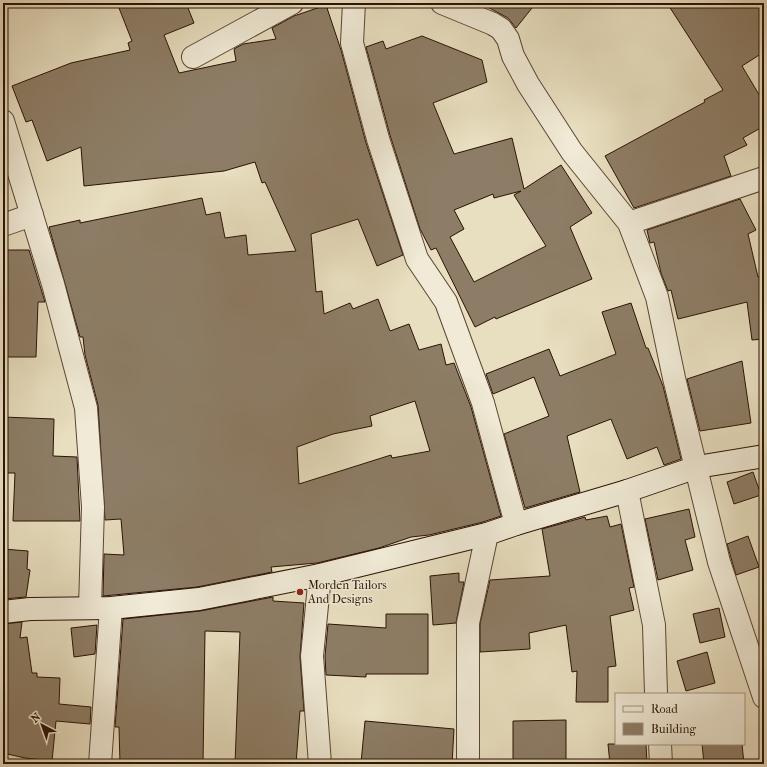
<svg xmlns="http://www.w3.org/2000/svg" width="767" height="767" font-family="'IM FELL French Canon',serif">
<rect width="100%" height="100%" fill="#e8dfc0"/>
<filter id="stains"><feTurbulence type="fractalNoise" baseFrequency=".005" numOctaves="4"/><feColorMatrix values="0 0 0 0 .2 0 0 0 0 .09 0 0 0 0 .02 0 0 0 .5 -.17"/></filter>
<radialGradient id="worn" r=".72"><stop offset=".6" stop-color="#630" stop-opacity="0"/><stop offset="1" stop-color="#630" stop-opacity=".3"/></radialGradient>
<g fill="#8d7d66" stroke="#2a1205" fill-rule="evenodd">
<path d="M 117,3 L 186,3 L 194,23 L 164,35 L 179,73 L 236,61 L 234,49 L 243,44 L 276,39 L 272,28 L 294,16 L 326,5 L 341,50 L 366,143 L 403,255 L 377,266 L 358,219 L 311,234 L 316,292 L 322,291 L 324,314 L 350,303 L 353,309 L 378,299 L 390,331 L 409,324 L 419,350 L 441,344 L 446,365 L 454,363 L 471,407 L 501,516 L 483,522 L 429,535 L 411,537 L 379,548 L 317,563 L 271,567 L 272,572 L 197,587 L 103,596 L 104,554 L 124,555 L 121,519 L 105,520 L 98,405 L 85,355 L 83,337 L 80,337 L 49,227 L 80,220 L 80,223 L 202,198 L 206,215 L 220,212 L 225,238 L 246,235 L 248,255 L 296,251 L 265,182 L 262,183 L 255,162 L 224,171 L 84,186 L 81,147 L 47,161 L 32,120 L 26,122 L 12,86 L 71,63 L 130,50 L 128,43 L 132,41 ZM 415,401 L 430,451 L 392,458 L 391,455 L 299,484 L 297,447 L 333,434 L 372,426 L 370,416 Z"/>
<polygon points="480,3 536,3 516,28 508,18"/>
<polygon points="667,3 764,3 764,52 742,66 764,103 764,126 743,138 747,145 724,156 731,176 634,208 605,156 705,102 704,100 723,90"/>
<path d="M 422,36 L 482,60 L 487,82 L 433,103 L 454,154 L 512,138 L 524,189 L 561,165 L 592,213 L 570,227 L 592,279 L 496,319 L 495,317 L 475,327 L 436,248 L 431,250 L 420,229 L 390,135 L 366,47 L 383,41 L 386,49 ZM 521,191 L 514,195 L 546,246 L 474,282 L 450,237 L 464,229 L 454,210 L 493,194 L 494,198 Z"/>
<polygon points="740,199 756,230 748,234 758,277 764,275 764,339 752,340 747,302 678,319 671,290 668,291 661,273 654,242 650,243 647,230"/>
<polygon points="3,250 29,250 45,302 38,302 36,357 5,357 7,304 3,304"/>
<polygon points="631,303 646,348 648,348 663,386 681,459 664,465 657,447 627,459 611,419 567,436 580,492 525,508 504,434 549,416 534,377 493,394 486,374 549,349 560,376 616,354 602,312"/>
<polygon points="742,361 751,423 700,431 687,379"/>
<polygon points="3,417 54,419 53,456 77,457 80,521 13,521 15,473 3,473"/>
<polygon points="753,472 761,495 734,504 727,482"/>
<polygon points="689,509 695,537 685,540 693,570 658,580 645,519"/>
<polygon points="607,516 610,527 621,524 634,587 629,588 634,610 610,616 616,666 608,667 608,702 576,702 577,671 572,672 566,625 529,633 530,649 480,652 480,624 490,580 550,576 542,529 585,517 586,520"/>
<polygon points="748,536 759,567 736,575 727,544"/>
<polygon points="3,549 28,551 27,569 30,570 26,597 3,599"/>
<polygon points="459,573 459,582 464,582 456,623 433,625 430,576"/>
<polygon points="273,597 273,601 304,603 300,657 304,711 300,711 296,764 235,764 240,632 205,631 203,764 120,764 119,727 115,727 123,619 200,611"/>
<polygon points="719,608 725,637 700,643 693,614"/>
<polygon points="386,614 428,614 428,674 366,674 366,677 326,675 325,656 328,624 386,628"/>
<polygon points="22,622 20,638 27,637 32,673 37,673 37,677 60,678 59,704 91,707 90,724 56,721 52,761 25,758 3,753 3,624"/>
<polygon points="97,625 95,654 74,657 71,628"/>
<polygon points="707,652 715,683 686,691 677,661"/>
<polygon points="566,720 566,764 513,764 513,721"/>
<polygon points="365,721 454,729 452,764 361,763"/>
<polygon points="608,744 646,744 647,763 610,764"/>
<polygon points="702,744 742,744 744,764 704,764"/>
</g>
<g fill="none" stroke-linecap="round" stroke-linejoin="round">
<defs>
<g id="street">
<polyline points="354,3 352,43 378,139 417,259 446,302 483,403 516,524"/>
<polyline points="442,3 493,24 501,29 508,39 513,56 528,84 572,152 629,223 657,297 674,378 719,562 764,697"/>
<polyline points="193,57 292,3"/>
<polyline points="3,121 53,284 86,408 93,507 90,607"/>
<polyline points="629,223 764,178"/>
<polyline points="3,225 32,215"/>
<polyline points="627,491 654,625 656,694"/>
<polyline points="660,744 661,764"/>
<polyline points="100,764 111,608"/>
<polyline points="320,764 312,656 320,575"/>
<polyline points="468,764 468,623 487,534"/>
</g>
<polyline id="secondary" points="3,612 30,609 111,608 199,599 320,575 487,534 516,524 627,491 697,467 764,456"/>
</defs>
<use href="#street" stroke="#5a4534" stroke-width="24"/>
<use href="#secondary" stroke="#2a1205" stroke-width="24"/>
<use href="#street" stroke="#f0ead6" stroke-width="22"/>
<use href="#secondary" stroke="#f0ead6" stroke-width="22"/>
</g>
<circle fill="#8f2418" stroke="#f0ead6" stroke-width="1.5" cx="300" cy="592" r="4"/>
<g text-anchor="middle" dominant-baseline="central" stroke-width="3" stroke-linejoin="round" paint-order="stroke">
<g font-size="12" fill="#2a1205" stroke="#f0ead6" text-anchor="start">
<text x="308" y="585">Morden Tailors<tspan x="308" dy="14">And Designs</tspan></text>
</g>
</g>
<rect width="767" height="767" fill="none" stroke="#e8dfc0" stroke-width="16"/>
<rect x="4" y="4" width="759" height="759" fill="none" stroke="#2a1205" stroke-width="2"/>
<rect x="8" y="8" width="751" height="751" fill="none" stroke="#2a1205"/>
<rect x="615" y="693" width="130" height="52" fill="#f0ead6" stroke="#a19482"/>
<rect x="623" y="706" width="20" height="6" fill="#f0ead6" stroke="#a19482"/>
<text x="651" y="713" font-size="12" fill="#2a1205">Road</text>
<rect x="623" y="723" width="20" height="12" fill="#8d7d66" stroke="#a19482"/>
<text x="651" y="733" font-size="12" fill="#2a1205">Building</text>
<g transform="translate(42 725) rotate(319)" stroke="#f0ead6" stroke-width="3" paint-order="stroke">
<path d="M0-3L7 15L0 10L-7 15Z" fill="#2a1205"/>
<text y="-6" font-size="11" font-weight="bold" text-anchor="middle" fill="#2a1205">N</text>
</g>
<rect width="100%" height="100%" filter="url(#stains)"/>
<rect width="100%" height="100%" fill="url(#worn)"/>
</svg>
